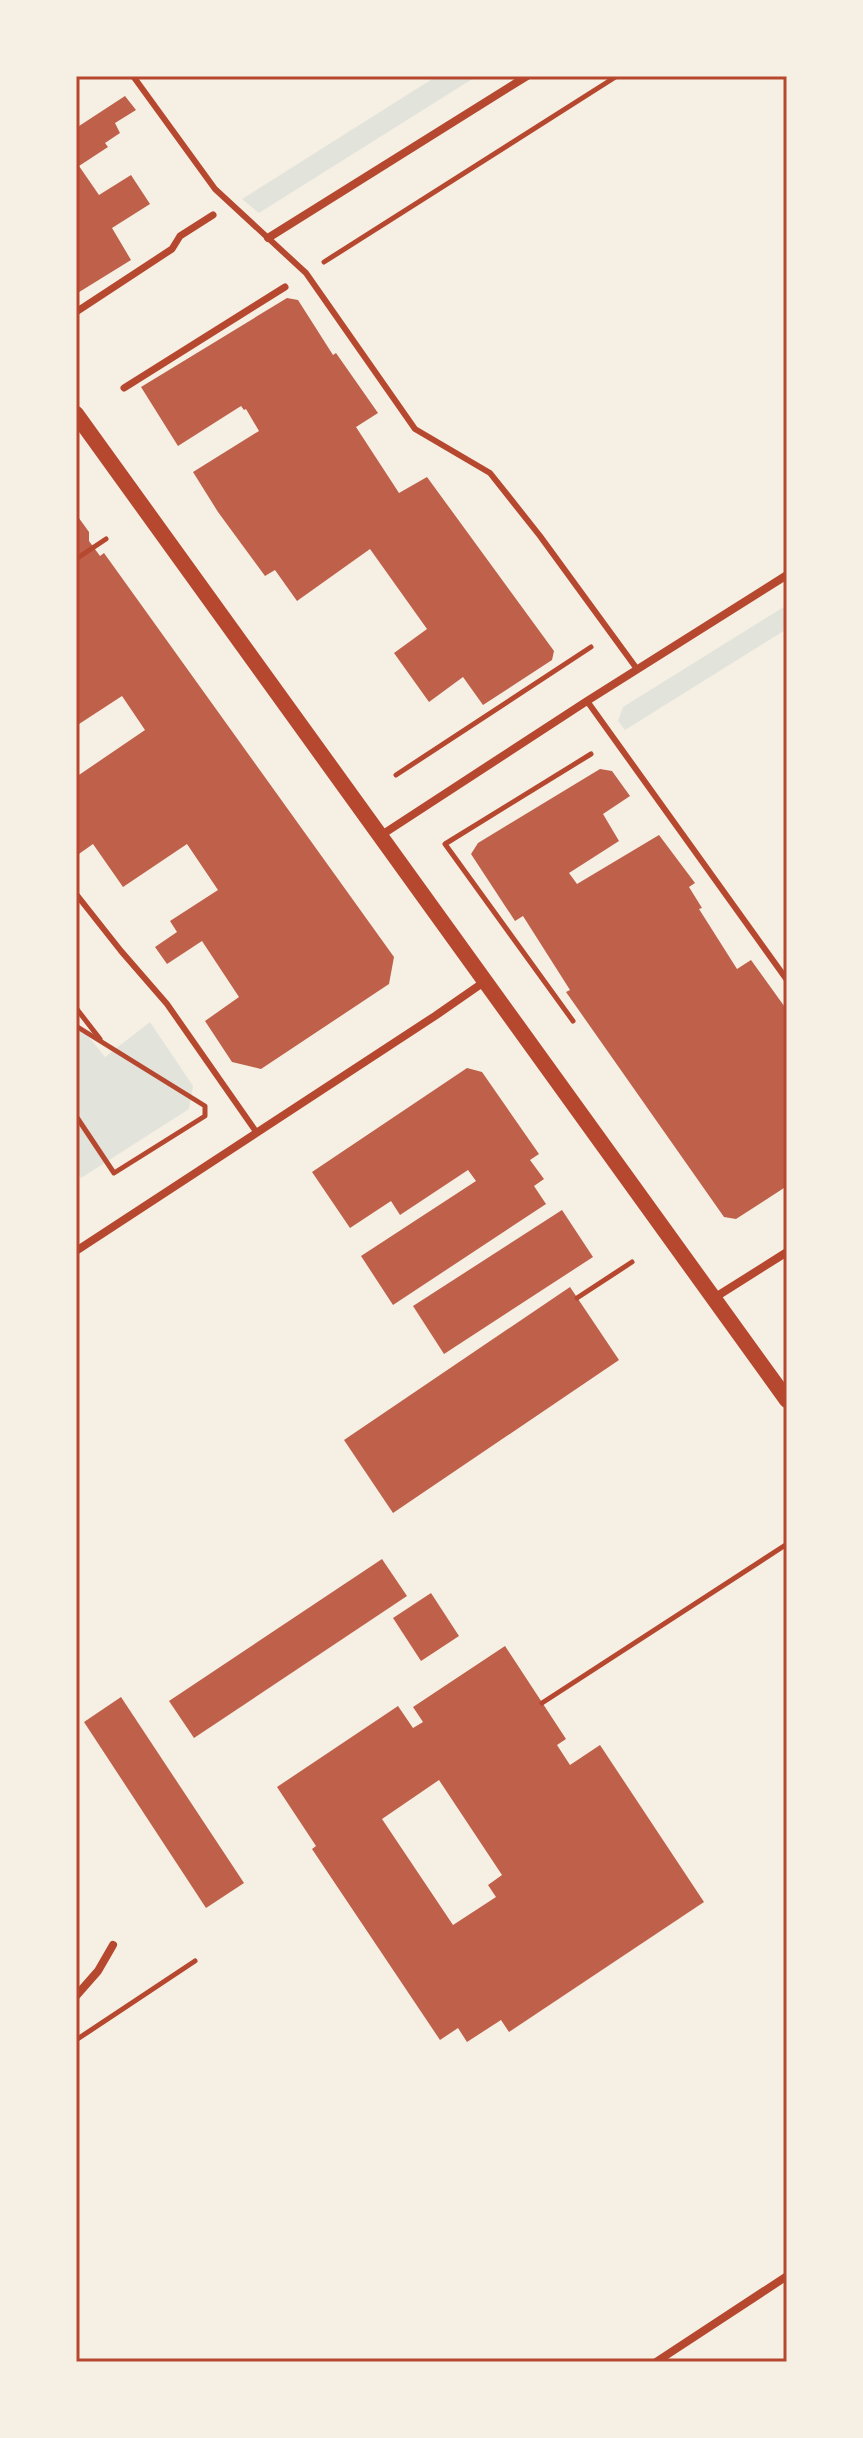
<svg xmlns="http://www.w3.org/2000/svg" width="863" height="2438" font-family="'DejaVu Sans',sans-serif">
<rect width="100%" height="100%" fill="#f6efe4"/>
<g fill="#e2e4dc">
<polygon points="437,76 477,76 259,213 242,199"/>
<polygon points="787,605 787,629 625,730 618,721 623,707"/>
<polygon points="76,1021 105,1057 150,1022 193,1086 189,1109 81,1178 76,1170"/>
</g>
<g fill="#bf614a" fill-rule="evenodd">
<polygon points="125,96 136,110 115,123 120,133 105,143 108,147 79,166 99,195 131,175 150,204 112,228 131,260 76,294 76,128"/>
<polygon points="287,298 298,300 333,355 336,353 378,413 356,427 399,493 427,477 554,651 552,660 483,705 463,677 429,702 394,653 427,629 370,549 297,601 275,570 265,576 218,512 193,472 259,431 246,409 244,410 241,406 178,446 141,387"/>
<polygon points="76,514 89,532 89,541 100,556 104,553 394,957 389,984 261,1069 232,1062 205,1021 239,997 202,941 167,964 155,947 177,932 170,921 218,890 187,844 123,887 93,844 76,856 76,777 145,730 122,696 76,726"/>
<polygon points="600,769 612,771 630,796 603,814 619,841 569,873 577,884 659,835 695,883 689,887 702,908 699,909 737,969 751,960 787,1010 787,1186 736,1219 724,1217 566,992 570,990 523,916 515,921 471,854 478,843"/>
<polygon points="467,1068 482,1072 539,1154 530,1160 544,1179 534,1186 546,1204 393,1305 361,1256 476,1181 468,1170 400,1215 391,1201 350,1228 312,1172"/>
<polygon points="562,1210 593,1257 444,1354 413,1306"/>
<polygon points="570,1287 619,1360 393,1513 344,1440"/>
<polygon points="382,1559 407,1596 194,1738 169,1701"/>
<polygon points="431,1593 459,1636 421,1661 393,1618"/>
<path d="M 505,1646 L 566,1739 L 557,1745 L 570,1765 L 600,1745 L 704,1902 L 509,2032 L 501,2020 L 467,2042 L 458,2028 L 440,2040 L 312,1849 L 316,1846 L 277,1787 L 398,1706 L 413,1728 L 423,1722 L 413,1707 ZM 439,1780 L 502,1875 L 488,1885 L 496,1897 L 453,1925 L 382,1819 Z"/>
<polygon points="121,1697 244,1883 206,1908 84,1722"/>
</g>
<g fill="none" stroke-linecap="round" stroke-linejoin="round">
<g stroke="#b5482f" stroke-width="5">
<polyline points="324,262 617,76"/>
<polyline points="76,559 106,539"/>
<polyline points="396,775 591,647"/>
<polyline points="76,1008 100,1039"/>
<polyline points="573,1021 445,844 591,754"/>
<polyline points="76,1026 205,1106 205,1116 114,1173 76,1116"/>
<polyline points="577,1298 632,1262"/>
<polyline points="542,1703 787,1544"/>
<polyline points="76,2040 195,1961"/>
</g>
<g stroke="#b5482f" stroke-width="6">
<polyline points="133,76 215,189 306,273 415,429 490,473 540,536 637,669"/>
<polyline points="587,701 787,980"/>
<polyline points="76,894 121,951 167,1004 257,1133"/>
</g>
<g stroke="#b5482f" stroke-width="7">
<polyline points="76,312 172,249 180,236 213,215"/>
<polyline points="124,388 285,287"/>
</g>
<g stroke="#b5482f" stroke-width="8">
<polyline points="268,238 527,76"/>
<polyline points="380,836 587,701 787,575"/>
<polyline points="76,1251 435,1016 484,982"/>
<polyline points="714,1298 787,1252"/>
<polyline points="76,1996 98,1971 113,1945"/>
<polyline points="656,2362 787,2276"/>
</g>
<polyline stroke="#b5482f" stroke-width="16" points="76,414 787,1400"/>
</g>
<rect width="863" height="2438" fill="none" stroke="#f6efe4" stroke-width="156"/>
<rect x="78" y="78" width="707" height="2282" fill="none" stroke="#b5482f" stroke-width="3"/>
</svg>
